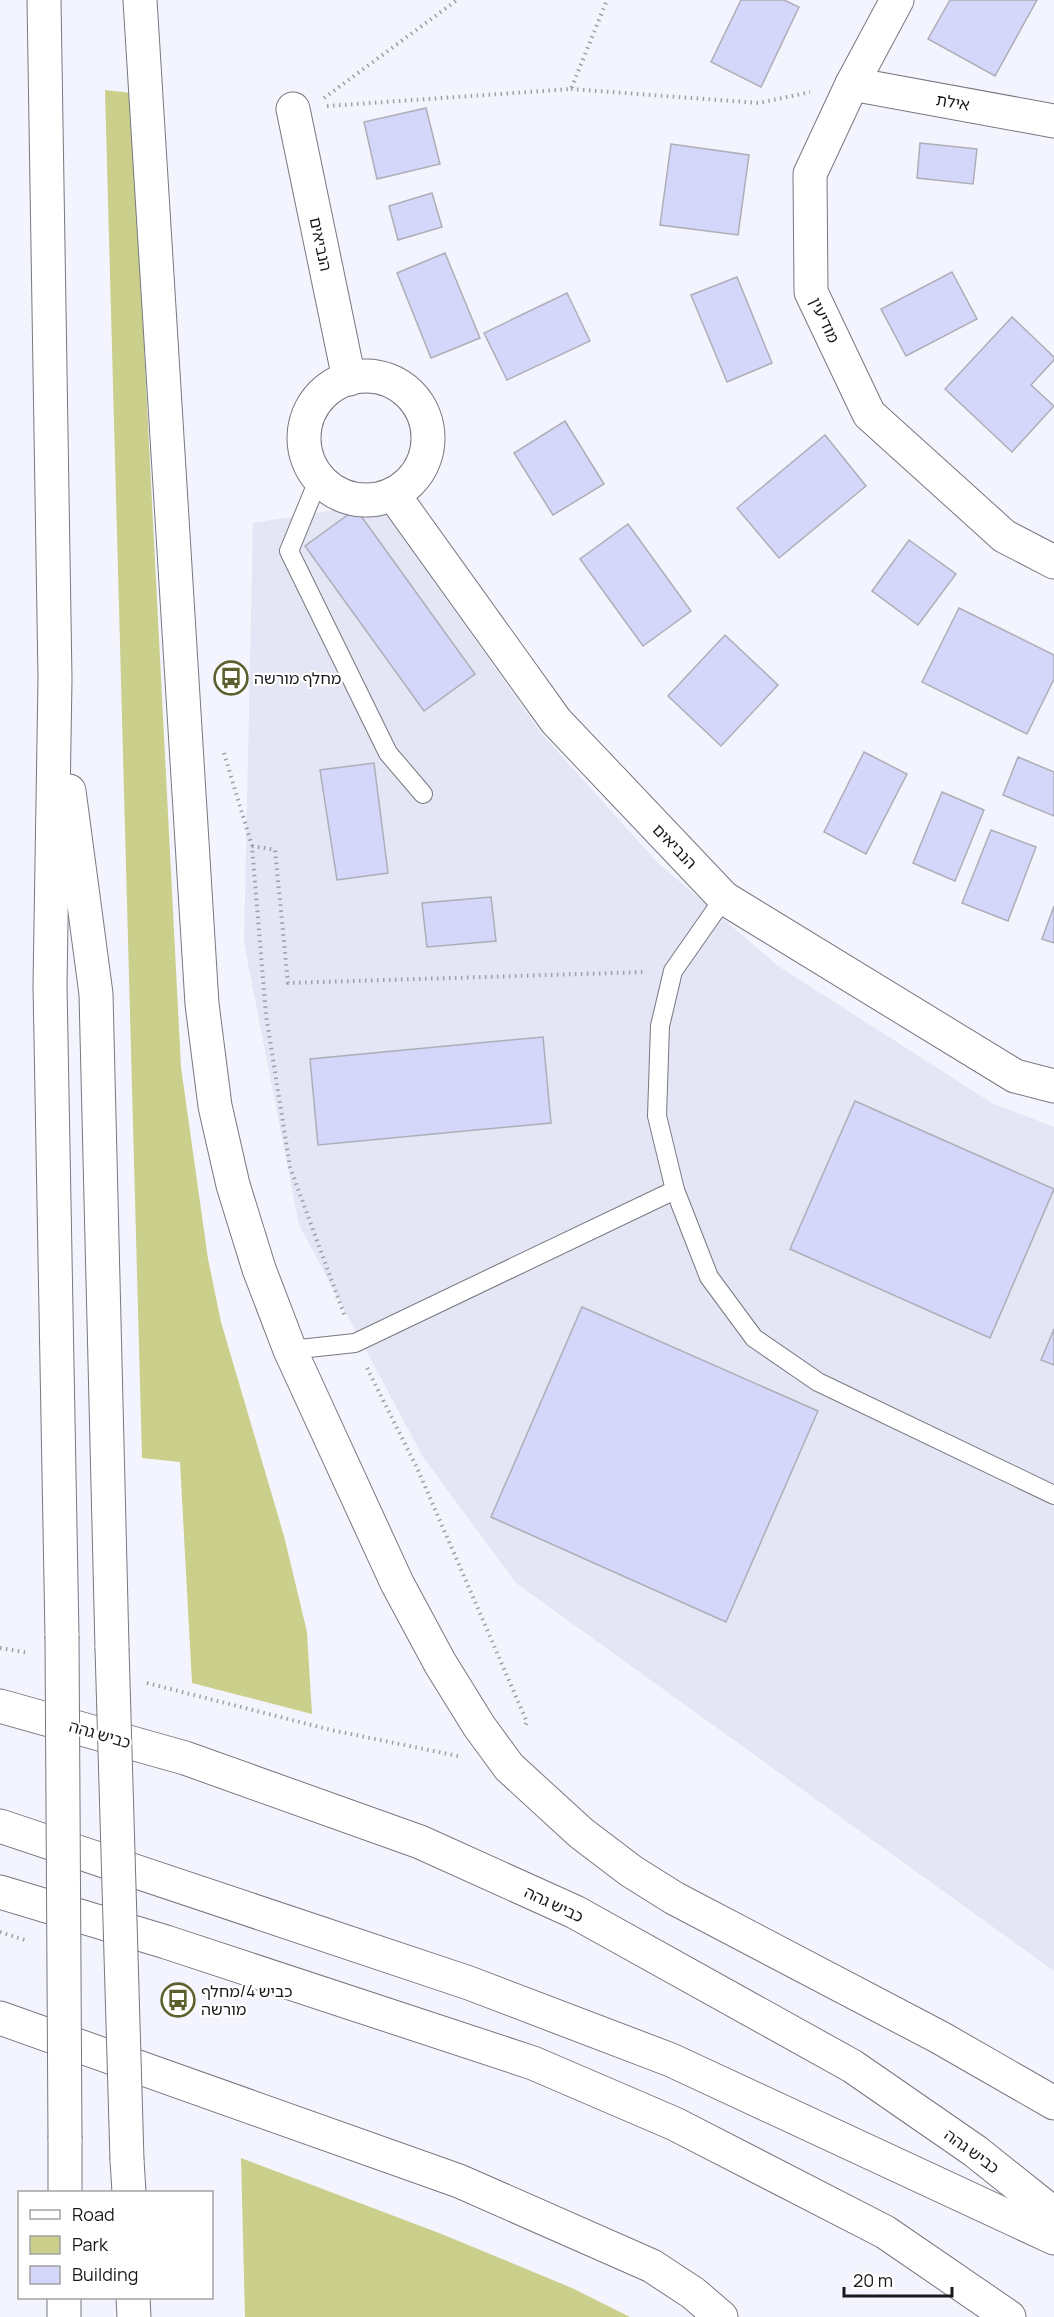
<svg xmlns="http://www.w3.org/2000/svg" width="1054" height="2317" font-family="Manrope,'Noto Sans Hebrew',sans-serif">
<rect width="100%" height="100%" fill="#f4f4fe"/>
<polygon fill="#e4e5f5" points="379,503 541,733 658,863 778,966 992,1103 1054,1127 1054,1971 516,1583 423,1457 299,1225 244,943 253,523"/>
<g fill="#cacf8c">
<polygon points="105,90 131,93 181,1067 208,1259 221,1322 284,1536 307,1632 312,1714 192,1683 180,1462 142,1458"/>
<polygon points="241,2158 439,2233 572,2288 630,2317 245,2317"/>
</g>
<g fill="#d5d7fa" stroke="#adaeb7" stroke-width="1.5">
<polygon points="741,0 784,0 799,7 761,87 711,62"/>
<polygon points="950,0 1037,0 995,76 928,39"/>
<polygon points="426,108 440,164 377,179 364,122"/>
<polygon points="920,143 977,149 973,184 917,178"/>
<polygon points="671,144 749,155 738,235 660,225"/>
<polygon points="432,193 442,227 398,240 389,206"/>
<polygon points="445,253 480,338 431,358 397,273"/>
<polygon points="952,272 977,319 906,356 881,309"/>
<polygon points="737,277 772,363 727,382 691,295"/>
<polygon points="567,293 590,341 507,380 484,333"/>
<polygon points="1012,317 1054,357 1054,360 1031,385 1054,406 1012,452 945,389"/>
<polygon points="565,421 604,484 553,515 514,453"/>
<polygon points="825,435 866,486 779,558 737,508"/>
<polygon points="356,509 475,674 424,711 305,546"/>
<polygon points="628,524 691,611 643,646 580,559"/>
<polygon points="909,540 956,574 918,625 872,591"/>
<polygon points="959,608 1054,655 1054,679 1027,734 922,682"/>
<polygon points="725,635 778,685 721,746 668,696"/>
<polygon points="864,752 907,774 866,854 824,832"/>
<polygon points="1018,757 1054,772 1054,816 1003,795"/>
<polygon points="374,763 388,873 337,880 320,770"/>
<polygon points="942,792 984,810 955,881 913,863"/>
<polygon points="991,830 1036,847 1008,921 962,903"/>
<polygon points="491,897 496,941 427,947 422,903"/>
<polygon points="1054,906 1054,943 1042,939"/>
<polygon points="543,1037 551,1123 318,1145 310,1059"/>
<polygon points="855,1101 1054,1189 990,1338 790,1249"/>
<polygon points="582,1307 818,1411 726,1622 491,1517"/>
<polygon points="1054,1329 1054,1365 1041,1360"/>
</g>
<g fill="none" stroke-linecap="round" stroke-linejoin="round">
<defs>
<g id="lane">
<polyline points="319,478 289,551 388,753 423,794"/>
<polyline points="724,898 673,971 660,1026 657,1116 675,1190 709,1277 754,1338 818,1382 1054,1495"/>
<polyline points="290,1350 355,1343 675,1190"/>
</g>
<g id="street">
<polyline points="897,0 852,84 810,174 811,292 869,414 1004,536 1054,562"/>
<polyline points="852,84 1054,121"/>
<polyline points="293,109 349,379"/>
<circle cx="366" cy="438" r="62"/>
<polyline points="393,494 556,721 724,898 1015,1076 1054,1086"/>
</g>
<g id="highway">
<polyline points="44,0 55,679 50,985 62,1636"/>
<polyline points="140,0 202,1004 215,1106 233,1185 259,1269 290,1350 397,1583 440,1663 479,1726 509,1767 581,1833 631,1871 674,1898 939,2037 1054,2103"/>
<polyline points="69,791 96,994 112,1648"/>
<polyline points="0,1706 185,1758 420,1842 575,1912 852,2066 975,2151 1054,2214"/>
<polyline points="0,1826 469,1983 671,2060 1054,2238"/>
<polyline points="0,1892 166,1942 533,2063 675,2124 885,2232 1009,2317"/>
<polyline points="0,2018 459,2181 652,2266 693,2293 721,2317"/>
<polyline points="127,2160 129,2192"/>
<polyline points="65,2192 65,2139"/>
<polyline points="133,2298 134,2317"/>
<polyline points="64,2317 64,2298"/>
</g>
</defs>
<use href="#lane" stroke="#777880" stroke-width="20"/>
<use href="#street" stroke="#777880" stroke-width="35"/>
<use href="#highway" stroke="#777880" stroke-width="35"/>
<g stroke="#9f9fa7" stroke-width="4" stroke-dasharray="1.5 4.5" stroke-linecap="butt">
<polyline points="571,89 759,103 810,92"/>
<polyline points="324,98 457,0"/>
<polyline points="327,106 571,89 607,0"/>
<polyline points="224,753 252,846 266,1015 290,1167 345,1317"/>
<polyline points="252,846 275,850 288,983 646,972"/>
<polyline points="367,1368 418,1470 527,1722 524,1728"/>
<polyline points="0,1648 29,1653"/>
<polyline points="147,1683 331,1730 458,1756"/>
<polyline points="0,1932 28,1941"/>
</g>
<use href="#lane" stroke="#fff" stroke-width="18"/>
<use href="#street" stroke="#fff" stroke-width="33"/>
<use href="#highway" stroke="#fff" stroke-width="33"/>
<defs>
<g id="highway-bridge">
<polyline points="62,1636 65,2139"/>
<polyline points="112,1648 127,2160"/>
</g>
</defs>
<use href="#highway-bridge" stroke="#777880" stroke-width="35" stroke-linecap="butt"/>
<use href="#highway-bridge" stroke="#fff" stroke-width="33"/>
</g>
<defs>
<symbol id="bus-ring" viewBox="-11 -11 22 22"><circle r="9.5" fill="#fff" stroke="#5d602d" stroke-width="1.5"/><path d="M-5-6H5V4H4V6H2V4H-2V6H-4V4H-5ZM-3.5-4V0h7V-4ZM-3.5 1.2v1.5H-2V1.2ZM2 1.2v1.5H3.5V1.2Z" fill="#5d602d"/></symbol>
</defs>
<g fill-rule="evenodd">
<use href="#bus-ring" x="212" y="659" width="38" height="38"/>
<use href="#bus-ring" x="159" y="1981" width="38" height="38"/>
</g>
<g text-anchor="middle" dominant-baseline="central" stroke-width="4.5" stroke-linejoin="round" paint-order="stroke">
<g font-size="16" fill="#19191c" stroke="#fff">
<text transform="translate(953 102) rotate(10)">אילת</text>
<text transform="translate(321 244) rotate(78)">הנביאים</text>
<text transform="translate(825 320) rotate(65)">מודיעין</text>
<text transform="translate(675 846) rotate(46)">הנביאים</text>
<text transform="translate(100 1734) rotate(16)">כביש גהה</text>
<text transform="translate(554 1904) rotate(25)">כביש גהה</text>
<text transform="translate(972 2151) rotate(36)">כביש גהה</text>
</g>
<g font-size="16" fill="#19191c" stroke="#fff" text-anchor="start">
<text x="254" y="678">מחלף מורשה</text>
<text x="201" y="1991">כביש 4/מחלף<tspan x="201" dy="18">מורשה</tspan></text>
</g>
</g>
<rect x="18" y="2191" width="195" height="108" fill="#ffffff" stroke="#a3a3a4" stroke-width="1.5"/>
<rect x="30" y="2210" width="30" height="9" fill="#ffffff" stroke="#a3a3a4" stroke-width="1.5"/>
<text x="72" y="2221" font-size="18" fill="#19191c">Road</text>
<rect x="30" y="2236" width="30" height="18" fill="#cacf8c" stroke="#a3a3a4" stroke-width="1.5"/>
<text x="72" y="2251" font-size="18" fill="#19191c">Park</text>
<rect x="30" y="2266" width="30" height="18" fill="#d5d7fa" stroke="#a3a3a4" stroke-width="1.5"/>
<text x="72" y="2281" font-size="18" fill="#19191c">Building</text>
<path d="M844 2287v9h108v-9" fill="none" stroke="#19191c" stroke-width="3"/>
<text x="853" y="2287" font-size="18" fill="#19191c" stroke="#ffffff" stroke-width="4.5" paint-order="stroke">20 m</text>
</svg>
